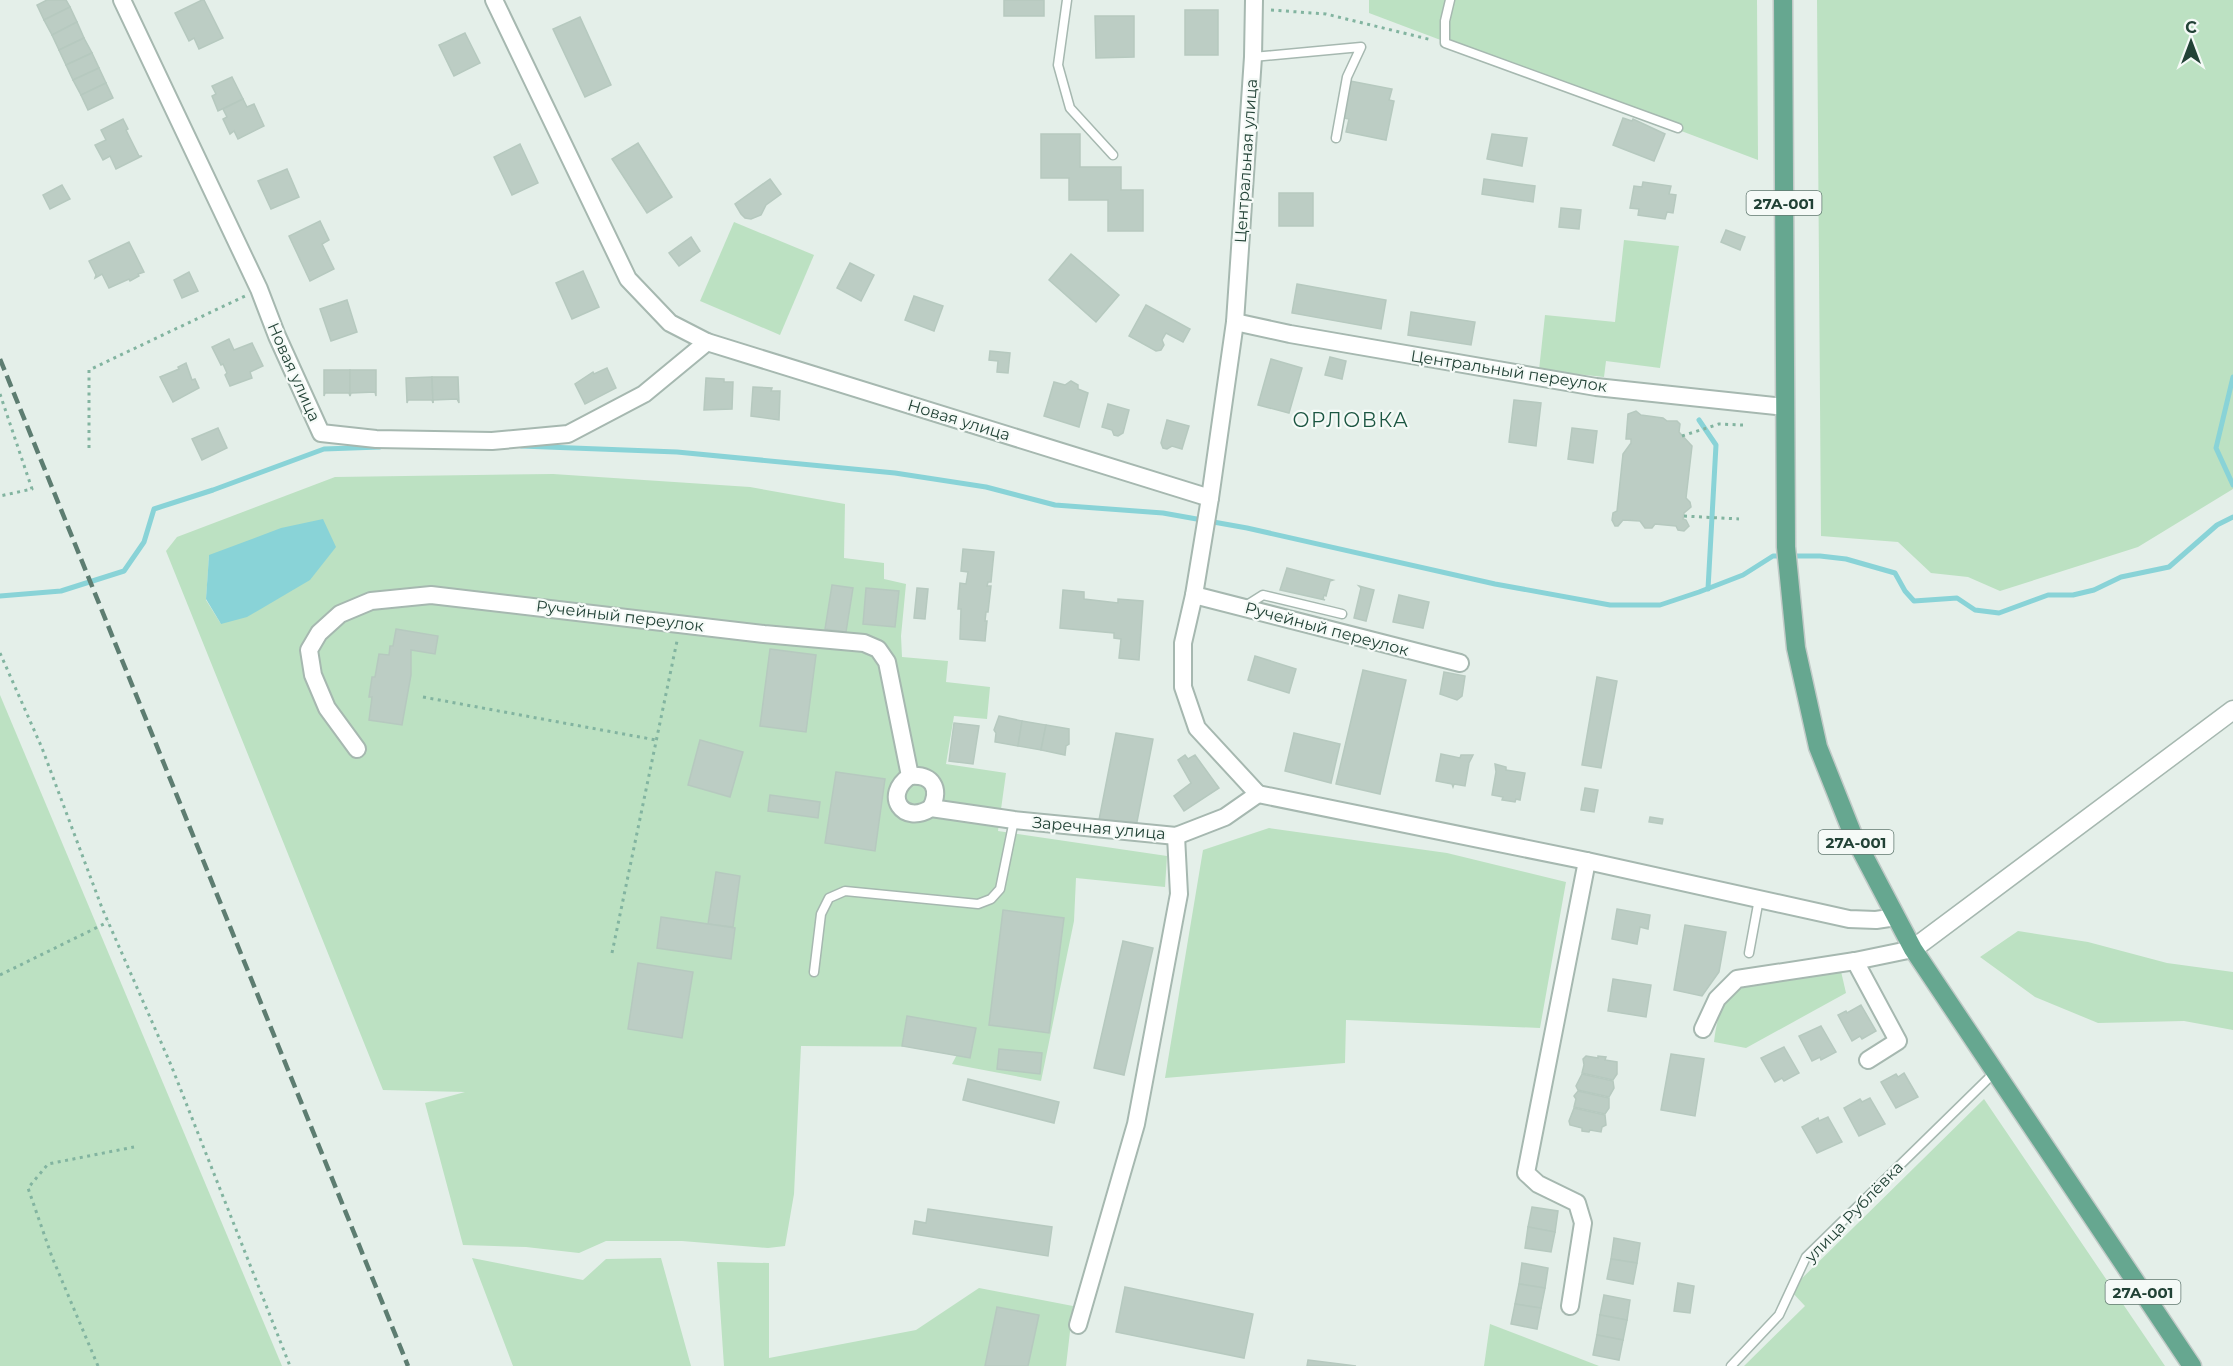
<svg xmlns="http://www.w3.org/2000/svg" width="2233" height="1366" font-family="Montserrat,sans-serif">
<rect width="100%" height="100%" fill="#e4efe9"/>
<g fill="#bce1c2" fill-rule="evenodd">
<polygon points="1369,0 1757,0 1758,160 1369,13"/>
<polygon points="1817,0 2233,0 2233,489 2138,547 2000,591 1968,577 1931,573 1898,542 1821,536"/>
<polygon points="734,222 814,255 780,335 700,301"/>
<polygon points="1624,240 1679,246 1660,368 1606,361 1604,377 1539,370 1545,315 1615,322"/>
<path d="M 553,474 L 750,487 L 845,504 L 844,558 L 884,563 L 884,579 L 906,584 L 901,636 L 902,657 L 948,661 L 946,682 L 990,687 L 987,719 L 954,716 L 946,764 L 1006,773 L 998,831 L 1167,856 L 1165,887 L 1076,878 L 1074,921 L 1041,1081 L 952,1064 L 961,1047 L 801,1046 L 794,1194 L 785,1246 L 768,1248 L 682,1241 L 606,1241 L 579,1253 L 526,1247 L 463,1245 L 425,1103 L 465,1092 L 383,1090 L 166,551 L 177,537 L 335,477 ZM 209,555 L 221,624 L 206,600 Z"/>
<polygon points="0,695 282,1366 0,1366"/>
<polygon points="1269,828 1447,853 1566,882 1540,1028 1346,1020 1345,1063 1165,1078 1203,850"/>
<polygon points="2018,931 2088,942 2167,963 2233,972 2233,1030 2184,1021 2098,1023 2035,997 1980,957"/>
<path d="M 1840,967 L 1846,993 L 1746,1048 L 1714,1042 C 1717,1015 1723,994 1750,983 Z"/>
<polygon points="1984,1099 2165,1366 1744,1366 1805,1306 1790,1290"/>
<polygon points="472,1258 583,1280 606,1259 661,1258 691,1366 513,1366"/>
<polygon points="717,1262 769,1263 769,1358 916,1330 979,1288 1073,1306 1066,1366 724,1366"/>
<polygon points="1490,1324 1599,1366 1484,1366"/>
</g>
<polygon fill="#89d3d7" points="323,519 336,547 310,580 247,617 221,624 206,599 209,555 281,528"/>
<g fill="none" stroke-linecap="round" stroke-linejoin="round">
<g stroke="#89d3d7" stroke-width="5">
<polyline points="2233,377 2216,448 2233,485"/>
<polyline points="1699,420 1716,445 1708,589"/>
<polyline points="521,446 677,452 895,473 986,487 1055,505 1163,513 1247,528 1495,584 1610,605 1660,605 1699,592 1743,575 1773,556 1820,556 1846,559 1895,573 1905,591 1914,601 1957,598 1975,610 1999,613 2048,595 2073,595 2094,590 2121,577 2169,567 2217,525 2233,517"/>
<polyline points="0,596 61,591 124,571 144,542 154,509 213,490 324,449 380,447"/>
</g>
</g>
<g fill="#bccdc4" stroke="#b6c9bf" stroke-width="1.5">
<polygon points="47,0 66,0 70,7 44,20 37,5"/>
<polygon points="202,0 204,0 223,38 199,49 194,38 189,41 175,13"/>
<rect x="1004" y="0" width="40" height="16"/>
<polygon points="70,7 77,22 52,35 44,20"/>
<rect x="1185" y="10" width="33" height="45"/>
<polygon points="1095,16 1134,16 1134,57 1096,58"/>
<polygon points="580,17 611,85 585,97 553,29"/>
<polygon points="77,22 84,38 59,50 52,35"/>
<polygon points="465,33 480,63 454,76 439,45"/>
<polygon points="84,38 92,53 66,65 59,50"/>
<polygon points="92,53 99,68 73,80 66,65"/>
<polygon points="99,68 106,83 81,95 73,80"/>
<polygon points="232,77 243,99 218,111 212,96 216,94 212,86"/>
<polygon points="1345,80 1392,89 1389,100 1394,101 1386,140 1346,132 1349,119 1338,117"/>
<polygon points="106,83 113,98 88,110 81,95"/>
<polygon points="243,99 247,107 254,104 264,126 238,139 234,131 230,134 223,119 227,117 223,109"/>
<polygon points="1623,118 1632,121 1633,119 1665,134 1654,161 1613,145"/>
<polygon points="123,119 128,129 126,130 139,156 142,156 116,169 110,156 103,160 95,145 106,140 101,130"/>
<polygon points="1041,134 1080,134 1080,167 1121,167 1121,190 1143,190 1143,231 1108,231 1108,200 1069,200 1069,178 1041,178"/>
<polygon points="1492,134 1527,138 1522,166 1487,159"/>
<polygon points="638,143 672,197 647,213 612,159"/>
<polygon points="520,144 538,183 512,195 494,157"/>
<polygon points="287,169 299,197 271,209 258,181"/>
<polygon points="770,179 781,194 766,205 761,215 751,219 745,218 741,214 735,204"/>
<polygon points="1484,179 1535,186 1533,202 1482,194"/>
<polygon points="1643,182 1671,186 1669,194 1676,195 1673,213 1667,212 1665,219 1638,215 1639,209 1630,208 1634,186 1642,187"/>
<polygon points="62,185 70,199 50,209 43,195"/>
<rect x="1279" y="193" width="34" height="33"/>
<polygon points="1561,208 1581,210 1579,229 1559,227"/>
<polygon points="320,221 329,240 322,244 334,269 310,281 289,236"/>
<polygon points="1726,230 1745,237 1740,250 1721,242"/>
<polygon points="691,237 700,251 679,266 669,253"/>
<polygon points="129,242 144,272 138,274 139,276 130,281 129,279 109,288 102,274 95,278 96,275 89,261"/>
<polygon points="1071,254 1119,295 1096,322 1049,280"/>
<polygon points="850,263 874,275 861,301 837,288"/>
<polygon points="583,271 599,307 572,319 556,283"/>
<polygon points="189,272 198,291 182,298 174,280"/>
<polygon points="1297,284 1386,300 1381,329 1292,313"/>
<polygon points="914,296 943,306 934,331 905,320"/>
<polygon points="347,300 357,332 331,341 320,309"/>
<polygon points="1146,305 1190,329 1183,342 1166,333 1162,340 1164,345 1161,350 1156,351 1129,336"/>
<polygon points="1411,312 1475,322 1471,345 1408,335"/>
<polygon points="229,339 234,350 252,343 263,366 250,372 252,378 230,386 225,375 227,373 223,364 221,365 212,347"/>
<polygon points="990,351 1010,353 1008,373 997,372 998,361 989,360"/>
<polygon points="1330,357 1346,361 1342,379 1325,375"/>
<polygon points="1271,359 1302,368 1289,413 1258,405"/>
<polygon points="186,363 192,380 195,379 199,388 173,402 160,377 179,369 178,367"/>
<polygon points="607,368 616,388 585,404 575,384 593,372 594,374"/>
<polygon points="324,370 350,370 350,396 349,393 325,393 324,396"/>
<polygon points="350,370 376,370 376,396 375,392 351,393 350,396"/>
<polygon points="432,377 433,403 432,400 408,400 407,403 406,378"/>
<polygon points="432,377 458,377 459,403 457,399 433,400 433,403"/>
<polygon points="706,378 724,379 724,382 733,382 732,409 704,410"/>
<polygon points="1071,381 1078,385 1078,389 1088,393 1079,427 1044,416 1054,382 1065,385"/>
<polygon points="753,387 772,388 771,391 780,391 779,420 751,416"/>
<polygon points="1514,400 1541,403 1536,446 1509,442"/>
<polygon points="1108,404 1129,410 1123,433 1118,436 1114,435 1112,430 1102,427"/>
<polygon points="1636,411 1641,415 1663,418 1667,421 1677,421 1680,424 1679,432 1692,446 1686,498 1690,502 1691,507 1684,513 1683,519 1686,520 1689,526 1684,531 1678,530 1676,526 1655,524 1652,528 1645,528 1640,521 1623,520 1618,526 1615,526 1612,520 1613,513 1617,511 1623,454 1631,443 1631,439 1626,439 1628,414"/>
<polygon points="1167,420 1189,426 1182,449 1172,446 1167,449 1163,448 1161,443"/>
<polygon points="218,428 227,448 202,460 192,439"/>
<polygon points="1572,428 1597,431 1593,463 1568,459"/>
<polygon points="963,549 994,552 991,582 988,582 987,586 991,586 988,612 986,612 985,621 987,621 985,641 960,639 961,609 958,609 960,583 966,584 968,572 961,571"/>
<polygon points="1287,568 1333,580 1330,581 1326,596 1324,595 1323,599 1325,600 1280,590"/>
<polygon points="832,585 853,588 846,632 825,629"/>
<polygon points="1359,586 1374,590 1366,621 1354,618 1361,588"/>
<polygon points="866,588 899,591 895,627 863,624"/>
<polygon points="917,588 928,589 925,619 914,618"/>
<polygon points="1063,590 1084,592 1084,599 1118,603 1118,599 1143,601 1139,660 1119,658 1121,639 1114,638 1114,633 1060,628"/>
<polygon points="1399,595 1429,602 1423,628 1393,622"/>
<polygon points="396,629 438,636 435,654 411,650 411,675 402,725 369,720 372,697 369,697 372,677 375,677 379,654 389,655 390,646 393,646"/>
<polygon points="770,649 816,655 806,732 760,726"/>
<polygon points="1255,656 1296,669 1289,693 1248,680"/>
<polygon points="1363,670 1406,680 1380,794 1336,784"/>
<polygon points="1444,672 1465,676 1462,696 1457,700 1440,694"/>
<polygon points="1597,677 1617,681 1601,768 1582,765"/>
<polygon points="999,716 1022,721 1018,746 995,742 996,733 994,730"/>
<polygon points="1022,721 1046,725 1041,750 1018,746"/>
<polygon points="954,723 979,726 973,764 949,761"/>
<polygon points="1046,725 1069,729 1069,744 1066,746 1065,755 1041,750"/>
<polygon points="1116,733 1153,739 1136,827 1099,820"/>
<polygon points="1294,733 1340,744 1331,783 1285,771"/>
<polygon points="700,740 743,752 730,797 688,785"/>
<polygon points="1441,754 1460,758 1461,755 1473,755 1469,763 1465,786 1454,784 1453,787 1452,784 1436,781"/>
<polygon points="1185,755 1188,759 1195,755 1219,788 1184,811 1174,796 1191,783 1178,760"/>
<polygon points="1495,764 1506,767 1506,770 1525,773 1520,800 1516,799 1515,802 1502,800 1503,797 1492,795 1496,772"/>
<polygon points="836,772 885,779 875,851 825,843"/>
<polygon points="1585,788 1598,790 1594,812 1581,810"/>
<polygon points="770,795 820,802 818,818 768,811"/>
<polygon points="1650,817 1663,819 1662,824 1649,822"/>
<polygon points="716,872 740,876 733,927 708,924"/>
<polygon points="1617,909 1650,915 1648,929 1640,927 1637,944 1612,939"/>
<polygon points="1003,910 1064,918 1049,1033 989,1025"/>
<polygon points="661,917 735,928 731,959 657,948"/>
<polygon points="1685,925 1726,932 1719,972 1702,996 1674,990"/>
<polygon points="1123,941 1153,948 1124,1075 1094,1068"/>
<polygon points="638,963 693,972 682,1038 628,1029"/>
<polygon points="1613,979 1651,985 1646,1017 1608,1011"/>
<polygon points="1861,1005 1876,1031 1862,1039 1860,1036 1852,1041 1838,1015 1846,1011 1847,1013"/>
<polygon points="907,1016 976,1028 970,1058 902,1046"/>
<polygon points="1821,1026 1836,1052 1821,1060 1820,1057 1812,1061 1799,1036"/>
<polygon points="1784,1047 1799,1073 1784,1081 1782,1078 1775,1082 1761,1058"/>
<polygon points="999,1049 1042,1053 1040,1074 997,1069"/>
<polygon points="1671,1054 1704,1059 1695,1116 1661,1110"/>
<polygon points="1586,1056 1598,1058 1598,1056 1606,1057 1605,1060 1617,1062 1617,1074 1613,1080 1582,1073 1584,1065 1583,1059"/>
<polygon points="1904,1073 1918,1097 1896,1108 1881,1082 1896,1074 1898,1077"/>
<polygon points="1582,1074 1613,1081 1614,1088 1609,1097 1578,1090 1576,1086"/>
<polygon points="968,1079 1059,1102 1054,1123 963,1100"/>
<polygon points="1578,1091 1609,1098 1609,1108 1605,1114 1574,1107 1576,1099 1574,1096"/>
<polygon points="1870,1098 1885,1124 1859,1136 1844,1108 1860,1099 1862,1102"/>
<polygon points="1574,1108 1605,1115 1606,1125 1602,1127 1601,1132 1590,1130 1589,1132 1582,1131 1582,1128 1570,1125 1569,1121"/>
<polygon points="1828,1117 1842,1142 1817,1153 1802,1127 1818,1118 1819,1121"/>
<polygon points="1532,1207 1558,1211 1555,1232 1528,1227"/>
<polygon points="928,1209 1052,1227 1048,1256 913,1234 915,1221 926,1223"/>
<polygon points="1528,1227 1555,1232 1551,1252 1525,1248"/>
<polygon points="1614,1238 1640,1243 1637,1263 1611,1259"/>
<polygon points="1611,1259 1637,1263 1633,1284 1607,1279"/>
<polygon points="1522,1263 1548,1268 1545,1288 1519,1284"/>
<polygon points="1678,1283 1694,1286 1690,1313 1674,1311"/>
<polygon points="1519,1284 1545,1288 1541,1308 1515,1304"/>
<polygon points="1125,1287 1253,1314 1244,1358 1116,1332"/>
<polygon points="1604,1295 1630,1300 1627,1320 1600,1315"/>
<polygon points="1515,1304 1541,1308 1537,1329 1511,1324"/>
<polygon points="997,1307 1039,1315 1028,1366 985,1366"/>
<polygon points="1600,1315 1627,1320 1623,1340 1597,1335"/>
<polygon points="1597,1335 1623,1340 1619,1360 1593,1355"/>
<polygon points="1308,1360 1356,1366 1307,1366"/>
</g>
<g fill="none" stroke-linecap="round" stroke-linejoin="round">
<defs>
<g id="service">
<polyline points="1067,0 1058,65 1070,108 1113,155"/>
<polyline points="1450,0 1445,21 1445,43 1678,128"/>
<polyline points="1253,57 1361,47 1347,77 1336,138"/>
<polyline points="1244,607 1263,595 1342,614"/>
<polyline points="1749,953 1759,899"/>
<polyline points="814,972 821,914 829,898 845,891 978,904 991,899 1000,889 1014,820"/>
<polyline points="1731,1366 1779,1315 1806,1257 1995,1072"/>
</g>
<g id="minor">
<polyline points="122,0 259,289 277,336 321,433 376,439 492,441 568,434 644,394 707,342"/>
<polyline points="494,0 628,279 670,323 707,342 1210,498"/>
<polyline points="1254,0 1253,57 1235,322 1210,498 1194,595 1183,643 1183,687 1197,728 1258,794"/>
<polyline points="1235,322 1290,334 1596,387 1785,407"/>
<polyline points="1194,595 1460,663"/>
<polyline points="357,749 327,708 313,675 309,650 319,633 340,614 371,601 431,595 764,634 864,643 878,649 887,662 910,776"/>
<path d="M 910,776 C 882,795 903,826 931,808 L 1014,820 L 1176,836 L 1225,817 L 1258,794"/>
<path d="M 910,776 C 932,774 941,788 931,808"/>
<polyline points="1258,794 1587,861 1849,919 1876,920 1896,917"/>
<polyline points="1855,961 1898,1041 1868,1060"/>
<polyline points="1703,1029 1717,999 1737,979 1855,961 1913,949"/>
<polyline points="1570,1306 1583,1223 1577,1203 1538,1184 1526,1173 1587,861"/>
<polyline points="1078,1325 1136,1124 1179,894 1176,836"/>
</g>
<polyline id="tertiary" points="1913,949 2233,710"/>
<polyline id="primary" points="1783,0 1786,547 1796,648 1818,747 1853,835 1913,949 2192,1366"/>
</defs>
<use href="#service" stroke="#a6b8b0" stroke-width="11"/>
<use href="#minor" stroke="#a6b8b0" stroke-width="20"/>
<use href="#tertiary" stroke="#a6b8b0" stroke-width="21"/>
<use href="#primary" stroke="#c1cac7" stroke-width="21"/>
<g stroke="#82b4a0" stroke-width="3" stroke-dasharray="3 4.5" stroke-linecap="butt">
<polyline points="1271,10 1326,14 1432,40"/>
<polyline points="0,394 32,489 0,496"/>
<polyline points="1682,436 1719,424 1743,425"/>
<polyline points="89,448 89,370 245,296"/>
<polyline points="1684,516 1739,519"/>
<polyline points="0,653 42,748 102,908 171,1065 290,1366"/>
<polyline points="423,697 656,740"/>
<polyline points="612,953 677,641"/>
<polyline points="0,975 108,922"/>
<polyline points="98,1366 52,1257 28,1188 48,1164 134,1147"/>
</g>
<use href="#service" stroke="#fff" stroke-width="8"/>
<use href="#minor" stroke="#fff" stroke-width="16"/>
<use href="#tertiary" stroke="#fff" stroke-width="18"/>
<use href="#primary" stroke="#66a790" stroke-width="18"/>
<polyline stroke="#5d7d71" stroke-width="4.5" stroke-dasharray="12 6" stroke-linecap="butt" points="0,359 408,1366"/>
</g>
<g text-anchor="middle" dominant-baseline="central" stroke-width="4.5" stroke-linejoin="round" paint-order="stroke">
<g fill="#f5faf7" stroke="#617970" stroke-width="1.5">
<rect x="1746.5" y="191" width="75" height="24" rx="4.5"/>
<rect x="1818.5" y="830" width="75" height="24" rx="4.5"/>
<rect x="2105.5" y="1280" width="75" height="24" rx="4.5"/>
</g>
<g font-size="15" font-weight="bold" fill="#224236">
<text x="1784" y="203">27А-001</text>
<text x="1856" y="842">27А-001</text>
<text x="2143" y="1292">27А-001</text>
</g>
<g font-size="16" fill="#224236" stroke="#f5faf7">
<text transform="translate(1246 161) rotate(-86)">Центральная улица</text>
<text transform="translate(1509 371) rotate(9)">Центральный переулок</text>
<text transform="translate(294 372) rotate(66)">Новая улица</text>
<text transform="translate(959 420) rotate(17)">Новая улица</text>
<text transform="translate(620 616) rotate(7)">Ручейный переулок</text>
<text transform="translate(1327 629) rotate(15)">Ручейный переулок</text>
<text transform="translate(1099 828) rotate(5)">Заречная улица</text>
<text transform="translate(1854 1212) rotate(-46)">улица Рублёвка</text>
</g>
<g font-size="20" letter-spacing="1.5" fill="#1c5642" stroke="#f5faf7">
<text x="1351" y="420">ОРЛОВКА</text>
</g>
</g>
<g transform="translate(2191 42)" stroke="#f5faf7" stroke-width="4.5" paint-order="stroke">
<path d="M0-4.5L10 22L0 15L-10 22Z" fill="#224236"/>
<text y="-9" font-size="16" font-weight="bold" text-anchor="middle" fill="#224236">С</text>
</g>
</svg>
